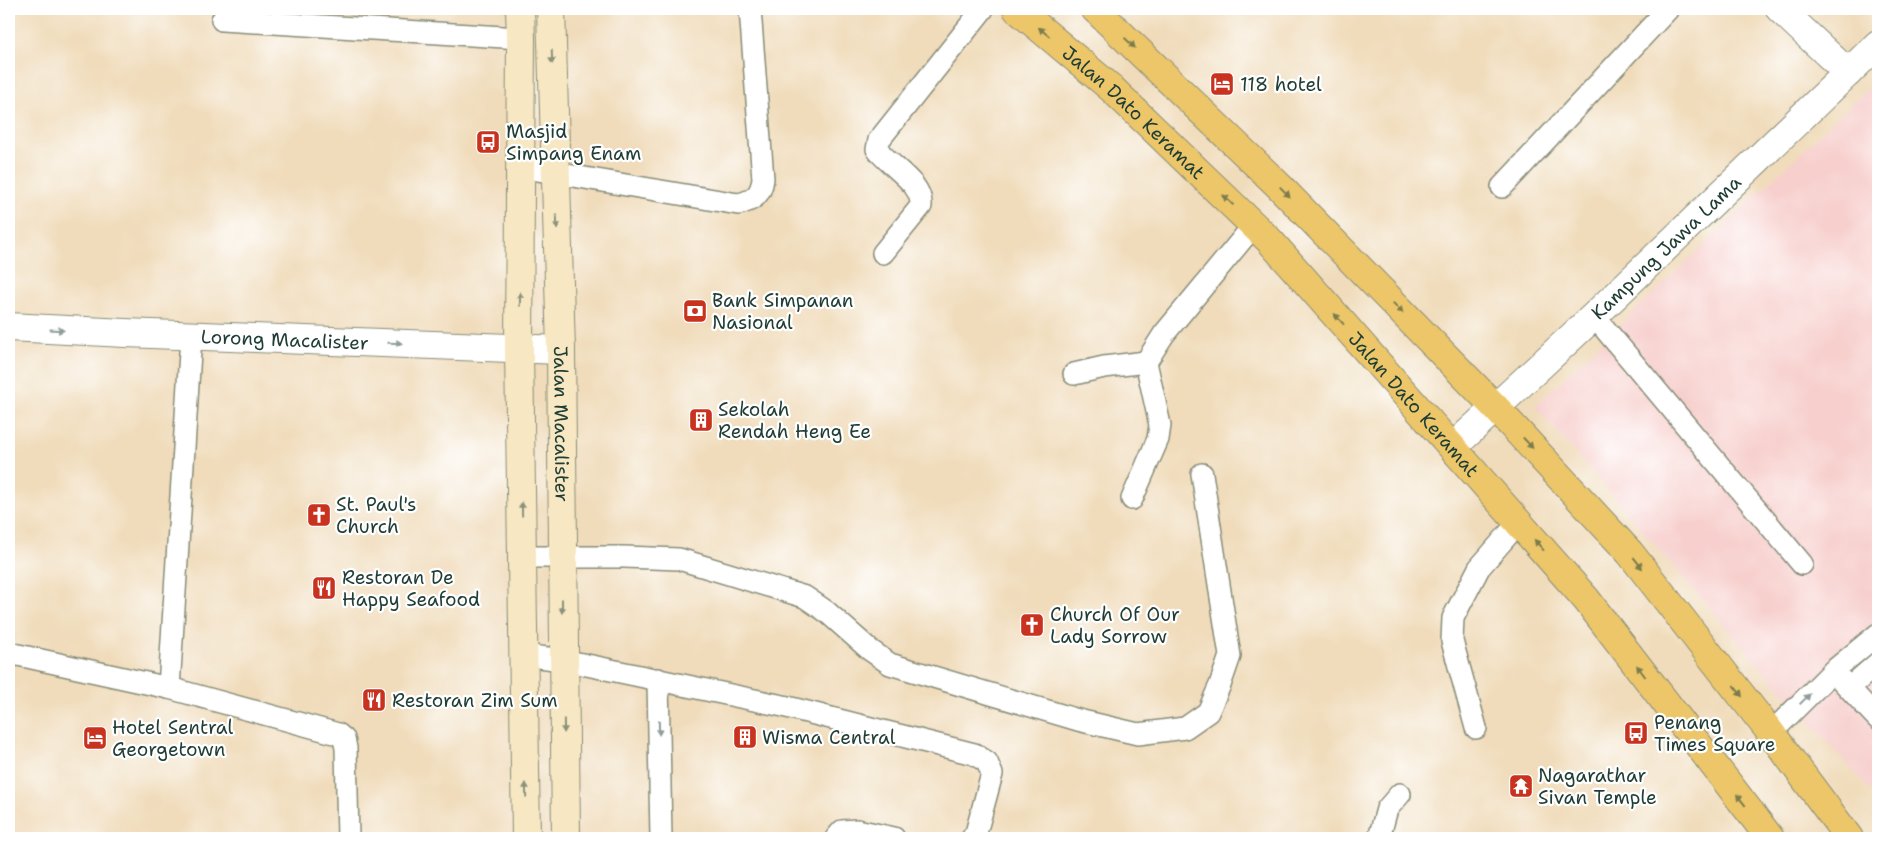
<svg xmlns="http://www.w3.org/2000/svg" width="1887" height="847" font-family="'Shantell Sans',sans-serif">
<rect width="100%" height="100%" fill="#fff"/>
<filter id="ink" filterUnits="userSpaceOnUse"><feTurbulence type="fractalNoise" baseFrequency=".02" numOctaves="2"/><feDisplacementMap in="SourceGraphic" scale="10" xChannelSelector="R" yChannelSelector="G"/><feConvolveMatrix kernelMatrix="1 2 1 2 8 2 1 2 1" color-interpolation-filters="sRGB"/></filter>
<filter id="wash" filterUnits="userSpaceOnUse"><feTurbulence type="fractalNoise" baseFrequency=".0096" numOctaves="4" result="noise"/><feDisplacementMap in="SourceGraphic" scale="20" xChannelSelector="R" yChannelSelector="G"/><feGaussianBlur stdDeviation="1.12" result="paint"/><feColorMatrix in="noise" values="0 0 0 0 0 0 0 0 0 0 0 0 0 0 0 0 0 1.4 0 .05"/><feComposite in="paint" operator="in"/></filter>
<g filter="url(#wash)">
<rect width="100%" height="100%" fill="#f0dbba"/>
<polygon fill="#f7d0ce" points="1878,79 1878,799 1766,673 1535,406"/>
</g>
<g filter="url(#ink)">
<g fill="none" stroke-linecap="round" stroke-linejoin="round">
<defs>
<g id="lane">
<polyline points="222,20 521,38"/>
<path d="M 520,167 L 738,204 C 753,201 761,195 763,179 L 750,9"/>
<polyline points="1502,187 1668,9"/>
<path d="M 883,253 L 921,206 C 923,183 890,167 877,149 L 879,140 L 983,9"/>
<polyline points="1594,316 1802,564"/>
<polyline points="1074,374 1104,367 1146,362"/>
<polyline points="1132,499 1158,439 1160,425 1146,362 1164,334 1254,225"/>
<polyline points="523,557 624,557 679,559 805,597 827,612 870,650 890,664 1078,720 1138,734 1185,728 1208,712 1220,685 1230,656 1202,474"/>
<polyline points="9,653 169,688 338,734 344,739 346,748 348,838"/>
<polyline points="523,655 563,660 783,706 974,754 987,762 992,774 976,833 972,838"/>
<polyline points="1833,671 1878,719"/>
<polyline points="658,679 661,838"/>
<polyline points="169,688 191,336"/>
<polyline points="1849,688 1878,663"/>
<polyline points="1476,728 1452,641 1453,618 1479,568 1519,522"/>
<polyline points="1771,733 1833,671 1878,634"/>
<polyline points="836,838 842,831 857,830 894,838"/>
<polyline points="1379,838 1387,809 1400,794"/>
</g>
<g id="street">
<polyline points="1780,9 1848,73"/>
<path id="s1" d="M 9,327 L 125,333 L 561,350"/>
<path id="s2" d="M 1453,447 L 1594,316 L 1878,44"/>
</g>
<g id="secondary">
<polyline points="520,9 521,38 519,348 526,838"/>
<path id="s3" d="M 551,9 L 561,350 L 566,838"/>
</g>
<g id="primary">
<path id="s4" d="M 1017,9 L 1111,88 L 1270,241 L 1586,599 L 1770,838"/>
<polyline points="1095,9 1278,185 1495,407 1630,553 1771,733 1849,838"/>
</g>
</defs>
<use href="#lane" stroke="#888c77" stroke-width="24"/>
<use href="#street" stroke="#888c77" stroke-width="30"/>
<use href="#secondary" stroke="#888c77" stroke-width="30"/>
<use href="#primary" stroke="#888c77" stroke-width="30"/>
<use href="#lane" stroke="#fff" stroke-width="21"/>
<use href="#street" stroke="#fff" stroke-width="28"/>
<use href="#secondary" stroke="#f7e8c3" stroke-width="28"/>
<use href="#primary" stroke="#ecc669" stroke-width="28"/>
</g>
<defs><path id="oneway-solid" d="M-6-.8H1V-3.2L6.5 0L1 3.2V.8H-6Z" transform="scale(1.25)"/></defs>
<g fill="#7b7b4c">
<use href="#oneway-solid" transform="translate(1044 32) rotate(-140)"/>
<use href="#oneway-solid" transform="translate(1130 43) rotate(44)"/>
<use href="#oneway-solid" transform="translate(1285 192) rotate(46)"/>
<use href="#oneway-solid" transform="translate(1228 200) rotate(-136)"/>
<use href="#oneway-solid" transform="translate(1398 308) rotate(46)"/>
<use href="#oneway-solid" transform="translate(1339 319) rotate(-132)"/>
<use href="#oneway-solid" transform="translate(1528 443) rotate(47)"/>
<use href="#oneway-solid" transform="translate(1539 545) rotate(-131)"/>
<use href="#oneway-solid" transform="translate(1638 563) rotate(52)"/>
<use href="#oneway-solid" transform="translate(1641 671) rotate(-127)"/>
<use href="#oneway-solid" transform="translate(1738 691) rotate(52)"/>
<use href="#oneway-solid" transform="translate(1741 800) rotate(-128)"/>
</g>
<g fill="#8b927c">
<use href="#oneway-solid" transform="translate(552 57) rotate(88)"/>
<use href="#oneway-solid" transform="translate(557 222) rotate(88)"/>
<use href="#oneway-solid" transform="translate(520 299) rotate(-89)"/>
<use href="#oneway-solid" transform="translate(522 509) rotate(-91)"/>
<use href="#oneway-solid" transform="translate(562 606) rotate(90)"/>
<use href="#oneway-solid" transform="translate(564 726) rotate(89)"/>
<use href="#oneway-solid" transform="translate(526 790) rotate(-91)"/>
</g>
<g fill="#8f9e9a">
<use href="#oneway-solid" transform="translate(57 330) rotate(3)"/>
<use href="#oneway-solid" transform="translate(395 343) rotate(2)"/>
<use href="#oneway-solid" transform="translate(1805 699) rotate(-45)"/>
<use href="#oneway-solid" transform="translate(659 728) rotate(89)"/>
</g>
</g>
<defs>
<symbol id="hotel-square" viewBox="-11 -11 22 22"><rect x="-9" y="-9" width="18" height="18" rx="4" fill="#c8321e" stroke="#fff"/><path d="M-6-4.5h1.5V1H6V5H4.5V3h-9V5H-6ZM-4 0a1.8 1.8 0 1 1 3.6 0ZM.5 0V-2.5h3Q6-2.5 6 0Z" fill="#fff"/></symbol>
<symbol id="bus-square" viewBox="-11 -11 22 22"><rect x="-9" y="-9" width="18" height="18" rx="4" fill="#c8321e" stroke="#fff"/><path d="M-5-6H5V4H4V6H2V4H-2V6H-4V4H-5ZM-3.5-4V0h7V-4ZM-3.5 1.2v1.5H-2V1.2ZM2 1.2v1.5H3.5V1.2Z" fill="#fff"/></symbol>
<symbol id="bank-square" viewBox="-11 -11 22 22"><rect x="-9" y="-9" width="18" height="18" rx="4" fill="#c8321e" stroke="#fff"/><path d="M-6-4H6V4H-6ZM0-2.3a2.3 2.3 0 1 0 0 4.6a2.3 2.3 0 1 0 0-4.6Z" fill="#fff"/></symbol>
<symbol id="building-square" viewBox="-11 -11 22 22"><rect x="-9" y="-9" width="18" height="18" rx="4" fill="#c8321e" stroke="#fff"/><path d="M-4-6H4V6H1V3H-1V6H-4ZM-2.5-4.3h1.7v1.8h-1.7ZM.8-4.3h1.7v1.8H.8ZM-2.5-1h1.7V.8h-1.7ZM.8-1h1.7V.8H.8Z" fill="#fff"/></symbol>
<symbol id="church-square" viewBox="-11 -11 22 22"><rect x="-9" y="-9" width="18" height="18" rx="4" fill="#c8321e" stroke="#fff"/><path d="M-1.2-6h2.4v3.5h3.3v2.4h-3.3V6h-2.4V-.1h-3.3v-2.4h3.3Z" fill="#fff"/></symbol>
<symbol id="restaurant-square" viewBox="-11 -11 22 22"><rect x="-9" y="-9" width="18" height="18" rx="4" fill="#c8321e" stroke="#fff"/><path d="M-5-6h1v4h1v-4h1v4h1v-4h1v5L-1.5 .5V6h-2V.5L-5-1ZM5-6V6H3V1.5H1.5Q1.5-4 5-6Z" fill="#fff"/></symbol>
<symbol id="temple-square" viewBox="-11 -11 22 22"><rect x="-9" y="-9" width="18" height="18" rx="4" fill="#c8321e" stroke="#fff"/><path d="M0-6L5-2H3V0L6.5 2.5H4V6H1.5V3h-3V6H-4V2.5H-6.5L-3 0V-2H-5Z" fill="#fff"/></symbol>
</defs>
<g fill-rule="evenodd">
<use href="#hotel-square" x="1208" y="70" width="28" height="28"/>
<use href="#bus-square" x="474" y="128" width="28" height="28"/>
<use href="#bank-square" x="681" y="297" width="28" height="28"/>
<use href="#building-square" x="687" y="406" width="28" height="28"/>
<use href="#church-square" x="305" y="501" width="28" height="28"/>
<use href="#restaurant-square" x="310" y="574" width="28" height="28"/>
<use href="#church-square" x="1018" y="611" width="28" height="28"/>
<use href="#restaurant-square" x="360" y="686" width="28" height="28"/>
<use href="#bus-square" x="1622" y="719" width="28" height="28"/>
<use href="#building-square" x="731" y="723" width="28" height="28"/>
<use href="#hotel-square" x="81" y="724" width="28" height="28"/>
<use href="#temple-square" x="1507" y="772" width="28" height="28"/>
</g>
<g text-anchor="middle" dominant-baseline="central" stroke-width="4.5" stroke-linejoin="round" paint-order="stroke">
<g font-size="19" fill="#1f3d34" stroke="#fff" text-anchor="start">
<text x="1240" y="84">118 hotel</text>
<text x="506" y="131">Masjid<tspan x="506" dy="22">Simpang Enam</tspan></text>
<text x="712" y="300">Bank Simpanan<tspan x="712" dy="22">Nasional</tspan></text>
<text x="718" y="409">Sekolah<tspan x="718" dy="22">Rendah Heng Ee</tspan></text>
<text x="336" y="504">St. Paul's<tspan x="336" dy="22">Church</tspan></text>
<text x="342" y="577">Restoran De<tspan x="342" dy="22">Happy Seafood</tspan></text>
<text x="1050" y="614">Church Of Our<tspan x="1050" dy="22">Lady Sorrow</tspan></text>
<text x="392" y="700">Restoran Zim Sum</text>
<text x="1654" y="722">Penang<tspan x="1654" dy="22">Times Square</tspan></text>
<text x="112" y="727">Hotel Sentral<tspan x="112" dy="22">Georgetown</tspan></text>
<text x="762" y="737">Wisma Central</text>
<text x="1538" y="775">Nagarathar<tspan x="1538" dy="22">Sivan Temple</tspan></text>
</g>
<g font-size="19" fill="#1f3d34" stroke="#fff">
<text stroke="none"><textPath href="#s4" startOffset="156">Jalan Dato Keramat</textPath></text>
<text stroke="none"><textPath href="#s2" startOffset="292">Kampung Jawa Lama</textPath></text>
<text stroke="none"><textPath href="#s1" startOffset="276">Lorong Macalister</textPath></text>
<text stroke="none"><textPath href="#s4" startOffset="561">Jalan Dato Keramat</textPath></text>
<text stroke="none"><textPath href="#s3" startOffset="415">Jalan Macalister</textPath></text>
</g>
</g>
<rect width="1887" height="847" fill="none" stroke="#fff" stroke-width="30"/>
</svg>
